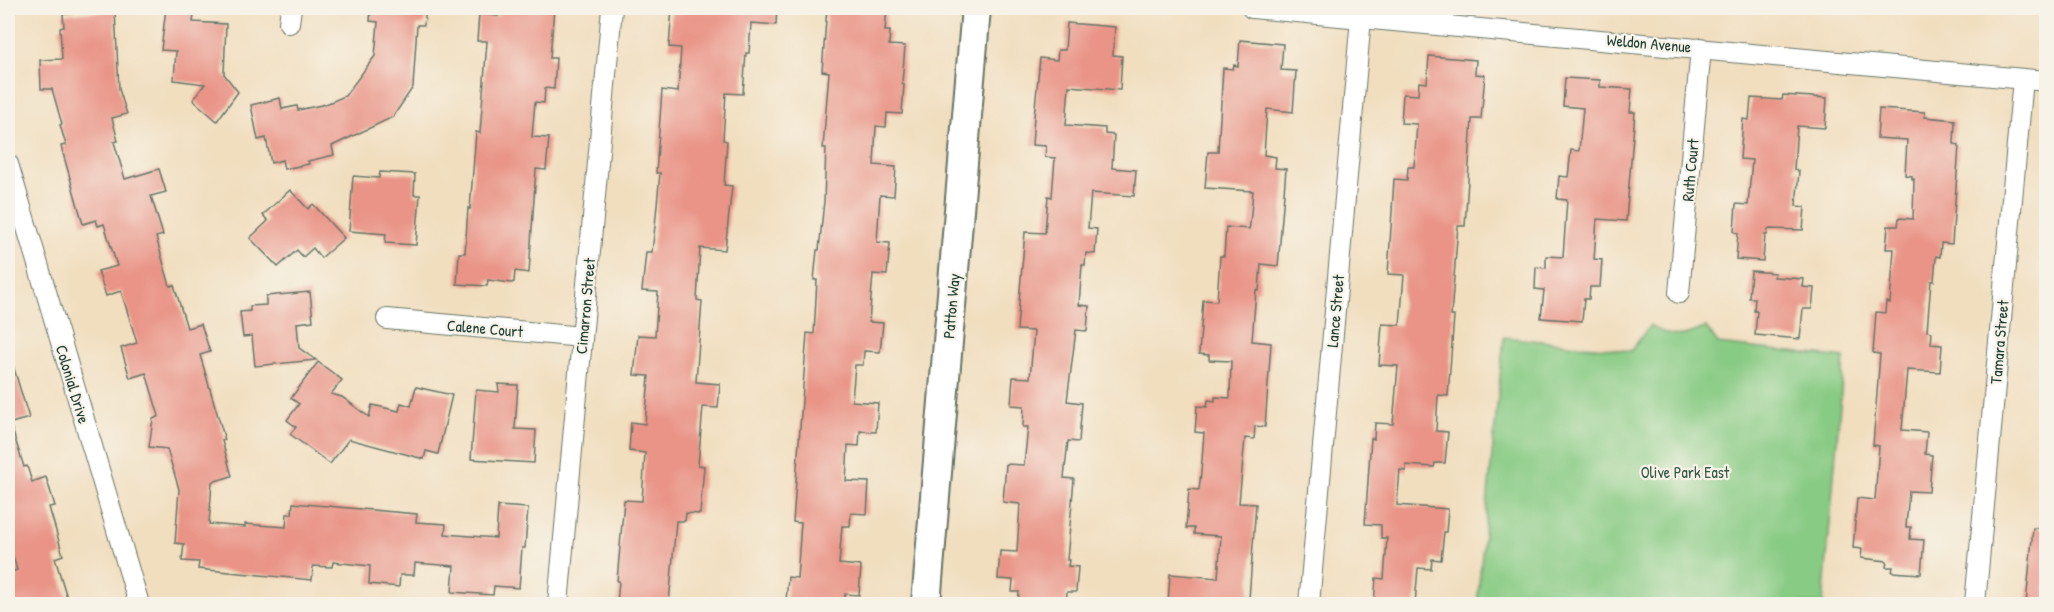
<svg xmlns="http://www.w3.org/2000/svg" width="2054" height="612" font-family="'Patrick Hand',sans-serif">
<rect width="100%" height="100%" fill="#f7f3e8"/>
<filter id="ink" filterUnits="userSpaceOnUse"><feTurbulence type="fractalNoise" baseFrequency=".0167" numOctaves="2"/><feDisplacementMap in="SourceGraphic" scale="12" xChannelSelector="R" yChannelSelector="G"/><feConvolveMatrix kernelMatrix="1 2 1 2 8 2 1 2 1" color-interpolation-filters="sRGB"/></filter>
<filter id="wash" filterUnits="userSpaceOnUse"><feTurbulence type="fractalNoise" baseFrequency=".008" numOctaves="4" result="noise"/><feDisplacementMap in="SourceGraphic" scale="24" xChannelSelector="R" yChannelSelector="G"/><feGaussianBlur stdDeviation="1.35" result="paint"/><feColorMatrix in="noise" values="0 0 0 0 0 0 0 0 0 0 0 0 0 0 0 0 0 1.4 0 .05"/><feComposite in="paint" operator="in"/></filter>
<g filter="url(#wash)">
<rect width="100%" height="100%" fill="#f1debf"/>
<path fill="#88cb84" stroke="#54845c" stroke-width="1.5" d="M 1650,325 C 1670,339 1685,338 1706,327 L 1718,344 L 1844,358 L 1823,604 L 1477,604 L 1504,337 L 1631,351 Z"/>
<g id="blocks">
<g fill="#e99487">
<polygon points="166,8 195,8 193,22 226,24 224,74 238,92 217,121 193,100 205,84 174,80 176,51 161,50"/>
<polygon points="371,8 426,8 424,25 417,25 413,87 393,117 332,146 334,155 308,161 309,164 284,169 282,160 271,163 266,138 258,140 251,105 280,98 282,109 297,106 298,110 326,104 345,96 375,56 378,22 370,21"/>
<polygon points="499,8 554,8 550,58 556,58 554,89 545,88 544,103 535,102 532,137 549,138 546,170 536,169 529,273 515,271 514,282 512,283 488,280 487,286 457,284 459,253 465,253 468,208 470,209 476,132 480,133 487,41 477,41 479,14 498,16"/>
<polygon points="672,8 777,8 776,25 751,23 749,53 746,53 743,94 726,93 723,140 727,141 724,185 732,186 725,250 700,248 697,300 702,301 696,382 720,384 718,408 703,407 698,465 704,466 700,514 686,513 685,521 676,521 669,604 617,604 619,581 617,581 624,500 642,501 645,453 629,451 631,422 645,424 649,376 634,375 638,335 655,336 658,292 642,291 646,252 652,252 655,226 660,173 656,173 662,90 678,92 681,48 669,47"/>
<polygon points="827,8 887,8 885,31 890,31 889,45 905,46 902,83 904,84 902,114 887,113 886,127 876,126 874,165 896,167 894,196 880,195 877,242 890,243 887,275 873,274 869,322 883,323 880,352 864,351 863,365 855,365 852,401 878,403 876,432 860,431 859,446 848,445 846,481 869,482 867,514 851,513 850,526 842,526 839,564 861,566 859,595 845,594 845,604 795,604 795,603 786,602 788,577 797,578 801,523 793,522 807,333 814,334 817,280 814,280 817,250 819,250 824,201 826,148 823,148 829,72 822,71"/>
<polygon points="115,11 119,89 127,114 112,118 118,141 114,142 125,179 159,169 166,192 151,196 163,235 156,237 170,286 174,285 187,328 201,324 210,352 200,355 225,440 222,441 232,476 212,482 209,524 245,527 245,524 286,527 287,514 292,514 293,503 417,514 416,522 446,524 445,534 496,538 498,506 528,508 525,548 522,548 519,588 494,586 493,595 452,592 454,566 415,563 414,575 400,575 399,587 369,584 370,566 333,562 332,567 313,566 312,580 198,569 199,562 182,561 184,544 175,543 179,489 167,449 149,447 153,419 159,416 146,373 130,378 121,348 137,343 121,291 106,296 98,271 117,266 104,224 98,226 96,220 83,224 61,146 66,145 60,125 62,124 52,89 41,89 40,60 62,59 60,28 64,27 63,14"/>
<polygon points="1067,23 1115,27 1113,55 1122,56 1120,90 1069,86 1066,125 1105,128 1105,134 1114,135 1112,168 1136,170 1134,196 1091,193 1088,228 1097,229 1095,254 1086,253 1085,265 1082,265 1079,305 1089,306 1087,331 1076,330 1067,401 1082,403 1079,442 1068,441 1064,478 1074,479 1067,560 1069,560 1068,566 1078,567 1076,592 1067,592 1066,604 1018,604 1019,592 1012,592 1013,580 998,579 1000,551 1017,552 1020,504 1003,502 1006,464 1024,465 1028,427 1023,427 1024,406 1011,405 1013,377 1030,378 1034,331 1017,330 1020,290 1025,232 1045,233 1048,196 1052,197 1055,158 1045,157 1046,146 1032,145 1034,117 1040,58 1057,60 1058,50 1065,50"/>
<polygon points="1240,40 1283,44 1281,70 1296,71 1293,112 1267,109 1264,155 1276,157 1275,168 1286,169 1278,266 1261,264 1259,291 1256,290 1252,341 1271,343 1265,427 1255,426 1254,439 1245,438 1239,503 1256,504 1249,599 1237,598 1236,604 1168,604 1170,574 1218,578 1221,536 1194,534 1194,528 1186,528 1189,489 1199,490 1201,473 1204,433 1195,432 1197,406 1207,407 1208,400 1215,401 1215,397 1230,398 1231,361 1209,360 1209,355 1199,354 1203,300 1217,301 1220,256 1224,256 1226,227 1249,229 1250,225 1253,191 1205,188 1208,152 1218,152 1223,68 1233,69 1234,65 1238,66"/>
<polygon points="1429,56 1476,60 1475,74 1485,75 1481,119 1472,119 1465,226 1458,226 1451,316 1454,316 1448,396 1438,395 1436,431 1448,432 1445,463 1435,463 1434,467 1406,465 1406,471 1400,470 1397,505 1448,509 1446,532 1444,532 1441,560 1432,559 1431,569 1418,568 1415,604 1374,604 1376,578 1384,579 1387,538 1381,538 1381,525 1365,524 1371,438 1374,439 1375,423 1393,424 1398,366 1379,365 1382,324 1400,325 1404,275 1388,274 1394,179 1407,180 1408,167 1414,167 1417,124 1401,123 1403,94 1418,95 1419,82 1427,83"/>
<polygon points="1565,78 1600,80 1600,87 1632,89 1630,112 1635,112 1626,221 1597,219 1594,259 1602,260 1600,287 1590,287 1589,299 1584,299 1582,321 1541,318 1544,290 1535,289 1536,267 1546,268 1546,256 1563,257 1567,200 1557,199 1559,176 1568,177 1571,150 1579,151 1583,108 1563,106"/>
<polygon points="1783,95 1827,98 1825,128 1797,126 1794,170 1799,171 1796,206 1805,207 1803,230 1768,229 1767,235 1765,235 1763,261 1736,259 1738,233 1734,232 1736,204 1748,205 1752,160 1740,159 1743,119 1749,120 1751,98 1782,100"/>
<polygon points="1879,109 1925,112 1925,117 1955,120 1954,144 1959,145 1952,244 1941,243 1940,257 1936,256 1934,281 1931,281 1927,331 1932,332 1931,344 1942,345 1940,372 1907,370 1902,430 1927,432 1925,454 1932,455 1929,492 1909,491 1906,527 1911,527 1910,539 1924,540 1921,574 1892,572 1893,567 1886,567 1887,561 1861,558 1862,549 1853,548 1857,498 1875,500 1879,446 1873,445 1880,354 1873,353 1876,312 1885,313 1886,302 1890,303 1894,249 1886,249 1888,226 1898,226 1899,218 1913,219 1914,179 1912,179 1912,176 1905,175 1907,140 1877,138"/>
<polygon points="380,172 415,174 414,195 420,195 416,245 385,243 386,234 349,231 353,176 379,178"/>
<polygon points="290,190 308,209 313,204 344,238 321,258 313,248 303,257 297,250 278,267 250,238 268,221 263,215"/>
<polygon points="1751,271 1775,273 1774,277 1804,279 1803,287 1814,288 1812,309 1803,309 1800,339 1755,335 1757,311 1754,311 1755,298 1749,298"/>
<polygon points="310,292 313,321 297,323 299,348 316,360 255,366 252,336 243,337 240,312 250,311 250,306 266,305 266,296"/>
<polygon points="12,362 29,418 8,424 8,363"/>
<polygon points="318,362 342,380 331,394 342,397 369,417 372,405 399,411 401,403 411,406 416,387 452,395 438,454 426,451 424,459 349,439 330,464 290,434 296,427 287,420 299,404 291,398"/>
<polygon points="498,384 518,385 515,429 536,430 534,463 471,459 476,390 499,392"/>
<polygon points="12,429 24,467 27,466 32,482 46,477 55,506 49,507 63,555 55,558 68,601 55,604 8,604 8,573 17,570 8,539 8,430"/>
<polygon points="2033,528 2046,528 2046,604 2026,604"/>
</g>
</g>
</g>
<g filter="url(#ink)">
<use href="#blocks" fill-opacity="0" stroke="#687565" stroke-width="1.5"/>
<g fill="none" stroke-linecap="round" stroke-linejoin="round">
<defs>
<g id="street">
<polyline points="1252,8 2046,81"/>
<polyline points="289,23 291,8"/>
<polyline points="8,164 139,604"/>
<polyline points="1679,293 1701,48"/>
<polyline points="387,319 582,337"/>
<polyline points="558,604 612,8"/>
<polyline points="1309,604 1361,18"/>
<polyline points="1975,604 2023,79"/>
</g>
<polyline id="secondary" points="926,604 976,8"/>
</defs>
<use href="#street" stroke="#687565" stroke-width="22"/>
<use href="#secondary" stroke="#687565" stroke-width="32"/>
<use href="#street" stroke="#fff" stroke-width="20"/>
<use href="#secondary" stroke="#fff" stroke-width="28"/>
</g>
</g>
<g text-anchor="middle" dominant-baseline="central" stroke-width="4.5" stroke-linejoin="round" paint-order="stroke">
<g font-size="16" fill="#1f3d34" stroke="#f7f3e8">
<text transform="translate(1649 43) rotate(5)">Weldon Avenue</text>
<text transform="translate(1690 170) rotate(-85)">Ruth Court</text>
<text transform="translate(585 306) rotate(-85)">Cimarron Street</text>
<text transform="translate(951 306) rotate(-85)">Patton Way</text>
<text transform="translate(1335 311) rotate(-85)">Lance Street</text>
<text transform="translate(485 328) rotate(5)">Calene Court</text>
<text transform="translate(1999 342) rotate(-85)">Tamara Street</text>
<text transform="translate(73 384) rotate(73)">Colonial Drive</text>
</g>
<g font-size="16" fill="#345944" stroke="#f7f3e8">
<text x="1685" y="472">Olive Park East</text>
</g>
</g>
<rect width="2054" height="612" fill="none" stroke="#f7f3e8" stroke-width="30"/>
</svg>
